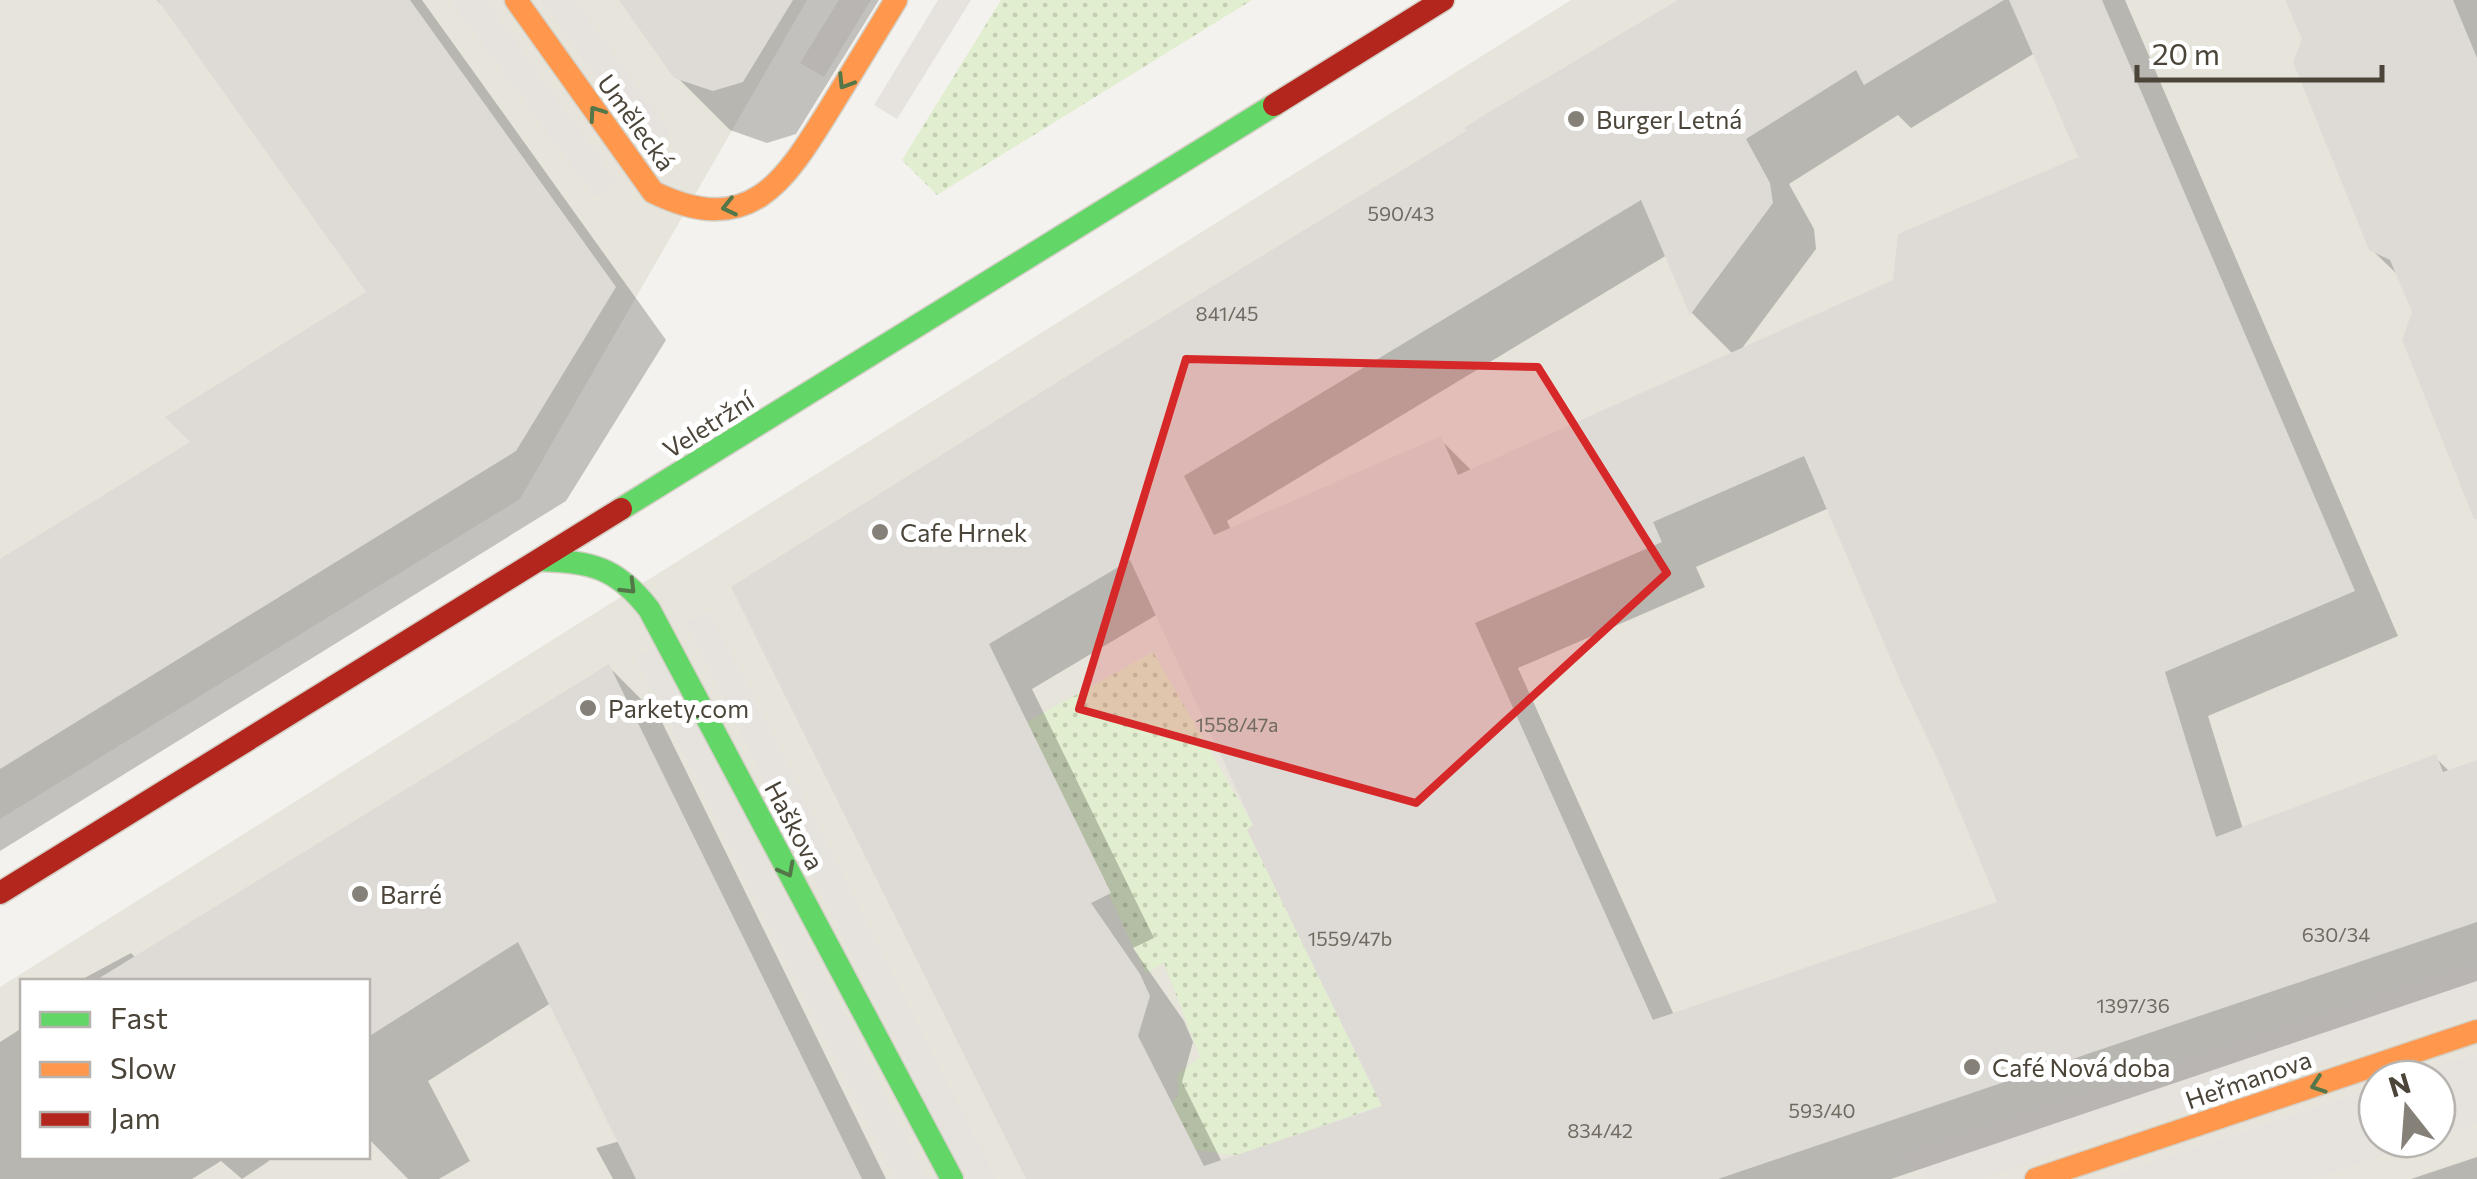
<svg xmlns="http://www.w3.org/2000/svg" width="2477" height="1179" font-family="Commissioner,sans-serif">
<defs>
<pattern id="green-dots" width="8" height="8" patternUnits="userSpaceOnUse" patternTransform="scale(2.5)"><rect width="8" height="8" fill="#e1eecf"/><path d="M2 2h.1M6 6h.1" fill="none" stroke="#c3cdb2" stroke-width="1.8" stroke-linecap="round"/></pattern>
</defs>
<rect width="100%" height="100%" fill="#f4f2ee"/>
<g fill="#e7e4dc" fill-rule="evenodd">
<polygon points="0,0 807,0 520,499 0,819"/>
<path d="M 1571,0 L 2477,0 L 2477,1179 L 0,1179 L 0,987 ZM 22,982 L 368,982 L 368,1156 L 22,1156 ZM 2377,1079 L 2437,1079 L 2437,1139 L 2377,1139 Z"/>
</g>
<g fill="url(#green-dots)">
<polygon points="1001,0 1252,0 937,195 902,160"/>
<polygon points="1153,652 1253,825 1247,830 1368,1078 1410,1096 1281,1140 1288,1162 1190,1149 1170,1106 1179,1093 1177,1075 1200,1057 1164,963 1146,973 1027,722"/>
</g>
<g fill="#e6e3df">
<polygon points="450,0 485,0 617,182 596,197"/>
<polygon points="542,0 574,0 670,133 650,149"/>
<polygon points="839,0 871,0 824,77 800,63"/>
<polygon points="938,0 971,0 897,119 874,105"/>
<polygon points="709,611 996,1179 965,1179 686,622"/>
<polygon points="659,646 927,1179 897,1179 636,656"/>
<polygon points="2477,962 2477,1014 1980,1179 1929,1179 1897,1155"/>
<polygon points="2477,1053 2477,1123 2437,1137 2437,1079 2401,1079"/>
<polygon points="2377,1087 2377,1139 2431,1139 2312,1179 2103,1179"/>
</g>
<g fill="#0003" fill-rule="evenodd">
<polygon points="157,0 422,0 666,340 566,501 0,851 0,562 194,442 370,292 171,14"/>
<polygon points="622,0 879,0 796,134 767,143 730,130 676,76"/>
<path d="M 1683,0 L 2125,0 L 2398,636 L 2208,716 L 2243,829 L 2435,757 L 2450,772 L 2477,763 L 2477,981 L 1891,1179 L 1028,1179 L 735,588 ZM 2035,53 L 2081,159 L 1896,282 L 1740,351 L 1816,249 L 1814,229 L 1789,184 L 1898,115 L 1911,128 ZM 1667,255 L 1692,313 L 1733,354 L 1472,471 L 1440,439 L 1231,530 L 1227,521 ZM 1829,508 L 1946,770 L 2000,904 L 1674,1015 L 1518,668 L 1705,587 L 1696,567 ZM 1158,614 L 1385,1107 L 1222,1162 L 1182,1082 L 1193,1042 L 1184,1021 L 1133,948 L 1154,938 L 1032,689 Z"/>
<polygon points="2287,0 2477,0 2477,510 2415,312 2401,278 2371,249 2305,39"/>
<polygon points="609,667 660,718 886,1179 613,1179 596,1148 620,1141 551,1003 428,1081 470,1161 439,1179 408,1179 368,1138 368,982 77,982 131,953 136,958"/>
<polygon points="22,1028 22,1156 267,1156 269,1161 242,1179 221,1161 192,1179 0,1179 0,1042"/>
<polygon points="2477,1157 2477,1179 2411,1179"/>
</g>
<g fill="#dedbd6" fill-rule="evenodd">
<polygon points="158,0 410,0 616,287 516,451 0,769 0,559 190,442 165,417 366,292"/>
<polygon points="619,0 793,0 743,82 713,91 674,78"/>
<path d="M 1678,0 L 2004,0 L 1864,85 L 1856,70 L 1746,139 L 1770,183 L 1773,203 L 1690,315 L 1641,200 L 1184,476 L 1214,535 L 1441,436 L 1458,475 L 1893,280 L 1898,234 L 2078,157 L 2009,0 L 2102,0 L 2355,591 L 2165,672 L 2216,837 L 2436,754 L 2443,772 L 2477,760 L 2477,922 L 1718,1179 L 1026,1179 L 731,587 L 1107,351 L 1466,131 L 1464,128 L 1494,109 ZM 1804,456 L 1902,685 L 1943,771 L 1997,902 L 1653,1020 L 1475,623 L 1662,542 L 1653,522 ZM 1130,560 L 1253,825 L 1247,830 L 1382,1106 L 1204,1166 L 1138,1036 L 1150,996 L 1140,974 L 1091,903 L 1111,893 L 989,644 Z"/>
<polygon points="2285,0 2453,0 2477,58 2477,519 2474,519 2402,340 2412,312 2390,260 2369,250 2293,62 2302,39"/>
<polygon points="609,664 862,1179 636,1179 518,942 368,1037 368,982 93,982"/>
</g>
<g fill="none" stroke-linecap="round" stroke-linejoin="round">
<defs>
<g id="fast">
<polyline points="621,509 1274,105"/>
<path d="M 540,560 C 592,562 616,567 649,609 L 952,1179"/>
</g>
<g id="slow">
<path d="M 516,0 L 653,192 C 751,240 785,181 832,105 C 853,70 875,35 896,0"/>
<polyline points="2036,1179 2477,1031"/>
</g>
<g id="jam">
<polyline points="1274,105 1443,0"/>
<polyline points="0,893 621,509"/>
</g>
</defs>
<use href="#fast" stroke="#d3cfc5" stroke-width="25"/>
<use href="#slow" stroke="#d3cfc5" stroke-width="25"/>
<use href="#jam" stroke="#d3cfc5" stroke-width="25"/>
<use href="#fast" stroke="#63d668" stroke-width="22"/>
<use href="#slow" stroke="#ff974d" stroke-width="22"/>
<use href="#jam" stroke="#b3261e" stroke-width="22"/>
</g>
<defs><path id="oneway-chevron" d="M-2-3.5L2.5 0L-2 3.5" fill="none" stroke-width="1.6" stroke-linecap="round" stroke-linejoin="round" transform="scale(2.5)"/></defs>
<g stroke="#537749">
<use href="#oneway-chevron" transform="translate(845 82) rotate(122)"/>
<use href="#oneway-chevron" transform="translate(596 113) rotate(-125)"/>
<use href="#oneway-chevron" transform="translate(729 207) rotate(167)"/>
<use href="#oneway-chevron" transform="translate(629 587) rotate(45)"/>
<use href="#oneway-chevron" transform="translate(787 870) rotate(62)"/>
<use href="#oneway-chevron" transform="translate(2318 1085) rotate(161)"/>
</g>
<path fill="#d62828" fill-opacity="0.2" stroke="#d62828" stroke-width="8" stroke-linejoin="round" d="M 1186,359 L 1538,367 L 1667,573 L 1416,803 L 1079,709 Z"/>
<g fill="#868178" stroke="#fff" stroke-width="4">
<circle cx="1576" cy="119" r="10"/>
<circle cx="880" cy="532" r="10"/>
<circle cx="588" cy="708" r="10"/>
<circle cx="360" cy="894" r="10"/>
<circle cx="1972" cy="1067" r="10"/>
</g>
<g text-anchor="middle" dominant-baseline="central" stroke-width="10" stroke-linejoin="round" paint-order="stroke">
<g font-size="20" fill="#706a61">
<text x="1401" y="213">590/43</text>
<text x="1227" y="313">841/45</text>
<text x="1237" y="724">1558/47a</text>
<text x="2336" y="934">630/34</text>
<text x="1350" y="938">1559/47b</text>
<text x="2133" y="1005">1397/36</text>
<text x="1822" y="1110">593/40</text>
<text x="1600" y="1130">834/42</text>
</g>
<g font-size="25" fill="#4b4439" stroke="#fff" text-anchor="start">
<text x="1596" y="119">Burger Letná</text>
<text x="900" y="532">Cafe Hrnek</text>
<text x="608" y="708">Parkety.com</text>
<text x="380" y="894">Barré</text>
<text x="1992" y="1067">Café Nová doba</text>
</g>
<g font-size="25" fill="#4b4439" stroke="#fff">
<text transform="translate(637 122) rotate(54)">Umělecká</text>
<text transform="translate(708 424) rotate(-32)">Veletržní</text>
<text transform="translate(795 825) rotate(62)">Haškova</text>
<text transform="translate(2248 1079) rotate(-19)">Heřmanova</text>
</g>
</g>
<rect x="20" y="979" width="350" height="180" fill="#ffffff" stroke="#b7b4b0" stroke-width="2.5"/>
<rect x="40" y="1012" width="50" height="15" fill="#63d668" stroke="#b7b4b0" stroke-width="2.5"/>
<text x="110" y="1029" font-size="30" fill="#4b4439">Fast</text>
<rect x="40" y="1062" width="50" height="15" fill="#ff974d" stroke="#b7b4b0" stroke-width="2.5"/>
<text x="110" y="1079" font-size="30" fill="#4b4439">Slow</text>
<rect x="40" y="1112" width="50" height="15" fill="#b3261e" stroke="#b7b4b0" stroke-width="2.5"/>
<text x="110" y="1129" font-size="30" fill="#4b4439">Jam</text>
<g transform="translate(2407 1109) rotate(343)"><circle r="48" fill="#ffffff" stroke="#b7b4b0" stroke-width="2.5"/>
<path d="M0-8L18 38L0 25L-18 38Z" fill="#868178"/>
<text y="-15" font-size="28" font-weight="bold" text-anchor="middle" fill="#4b4439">N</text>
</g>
<path d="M2137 65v15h245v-15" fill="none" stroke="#4b4439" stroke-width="5"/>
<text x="2152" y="65" font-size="30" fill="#4b4439" stroke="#ffffff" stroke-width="8" paint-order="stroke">20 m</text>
</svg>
